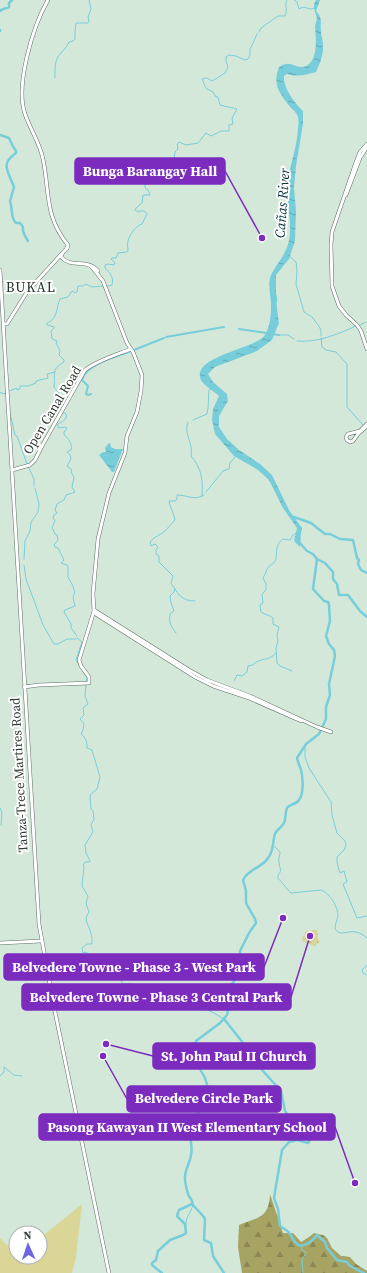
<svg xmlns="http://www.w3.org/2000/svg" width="367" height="1273" font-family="'Source Serif 4',serif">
<defs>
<pattern id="forest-firs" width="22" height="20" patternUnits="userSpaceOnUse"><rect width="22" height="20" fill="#a7a463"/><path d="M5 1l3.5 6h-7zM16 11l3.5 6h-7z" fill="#898752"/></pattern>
<pattern id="park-dots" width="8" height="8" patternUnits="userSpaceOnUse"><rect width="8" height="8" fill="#dad697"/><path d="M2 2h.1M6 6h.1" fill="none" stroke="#b1af7c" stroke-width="1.8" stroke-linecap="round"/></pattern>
<pattern id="water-ripples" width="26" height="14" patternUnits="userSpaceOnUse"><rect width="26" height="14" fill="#77ceda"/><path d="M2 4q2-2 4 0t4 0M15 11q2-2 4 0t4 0" fill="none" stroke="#62a8b2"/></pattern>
</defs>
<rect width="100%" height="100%" fill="#d4e8da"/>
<polygon fill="#dad697" points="82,1204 76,1257 72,1273 0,1273 0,1238 16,1254 16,1257 40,1257 40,1238"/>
<path fill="url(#forest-firs)" d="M 270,1194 L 283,1233 L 293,1233 L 301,1242 L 309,1237 L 314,1233 L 323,1235 L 327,1238 L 332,1248 L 341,1256 L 350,1257 L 356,1264 L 367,1271 L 367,1273 L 242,1273 L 238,1247 L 239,1225 C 259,1217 269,1218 270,1194 Z"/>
<polygon fill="url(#park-dots)" points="317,930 319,942 315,946 303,942 302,938 306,931"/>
<g fill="url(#water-ripples)">
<path d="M 316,0 L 320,0 L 316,11 C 323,18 320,23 321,31 C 321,36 323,40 323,44 C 324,54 320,63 316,72 C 306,75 297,77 287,74 L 284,76 C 283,88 295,103 303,111 L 303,124 L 296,166 L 294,188 L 296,211 L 295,241 L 289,259 L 276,275 L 276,301 L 279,323 L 272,340 L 257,351 L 215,367 L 208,374 L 213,382 L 227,394 L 228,401 L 219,416 L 219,427 L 227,439 L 239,450 L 260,464 L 272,475 L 289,510 L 302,528 L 301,533 L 300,547 L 294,541 L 297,528 L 283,508 L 269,480 L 258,470 L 234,456 L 215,434 L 212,420 L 213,409 L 219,396 C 215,392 203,385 201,380 C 190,356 256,349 265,335 C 270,327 271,315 271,306 C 271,297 268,287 270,278 C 272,271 278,264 282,257 C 287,250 290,240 290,232 C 291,219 287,205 287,192 C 287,171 297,150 298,129 C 298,126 299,121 298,117 C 297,113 294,111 291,108 C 280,94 272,85 279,67 C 292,58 296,72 308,65 C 318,58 316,37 315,27 C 315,24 317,20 317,18 C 315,11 312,7 316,0 Z"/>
<polygon points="109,443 110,443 111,447 115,449 123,449 114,472 112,472 99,455 103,452 106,452 105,448"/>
</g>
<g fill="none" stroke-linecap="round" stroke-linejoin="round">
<g stroke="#77ceda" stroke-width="1">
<polyline points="294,0 297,2 299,9 303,7 311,9 315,8"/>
<path d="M 259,32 L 261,28 L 278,16 L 285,16 C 288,11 284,5 287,0"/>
<path d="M 55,78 C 55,70 54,59 61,53 C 64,49 67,47 69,42 L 73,41 L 75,39 L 75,32 L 76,23 L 88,23 L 89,21 L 88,17 L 91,9 L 89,0"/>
<polyline points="289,256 296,262 297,271 296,284 304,312 312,317 318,325 321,330 321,336"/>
<path d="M 108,286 L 112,285 C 114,277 110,273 105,268 L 105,265 L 108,264 L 114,265 L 115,263 L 111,259 L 112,258 L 116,258 L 118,253 L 126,252 L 128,251 C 128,248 127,244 128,241 C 129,235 137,225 142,224 L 147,214 L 144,211 L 140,211 L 138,212 L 135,210 L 136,208 L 142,203 L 143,195 L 150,195 L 148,190 L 145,188 L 145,184 L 159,183 L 172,176 L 173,169 L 168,166 L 167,163 L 170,160 L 174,159 L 175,152 L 178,149 L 177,144 L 179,142 L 186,145 L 198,143 L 206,133 L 211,136 L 221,131 L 229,131 L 229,125 L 233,124 L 232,118 L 237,109 L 220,105 L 218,97 L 216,97 L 213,92 L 207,89 L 205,86 L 202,79 L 207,78 L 212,81 L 214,80 L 225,73 L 228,67 L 226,61 L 226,57 L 229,55 L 236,56 L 245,60 L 248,59 L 250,55 L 250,49 L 254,41 L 257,34"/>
<polyline points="360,325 366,322"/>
<polyline points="279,335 288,335 294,339"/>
<polyline points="321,338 322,347 326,350 336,352 347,364 347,407 363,425"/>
<path d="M 297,341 C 318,343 338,334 356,326"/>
<polyline points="9,391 17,388 17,390 20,389 20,386 28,386 36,383 36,381 48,378 47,374 55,372"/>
<polyline points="0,392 1,393 6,394"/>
<path d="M 62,408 L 59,403 L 59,393 L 54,387 C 56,374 50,370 64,362 L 64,360 L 59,355 L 60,351 L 56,343 L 57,341 L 52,339 L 51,331 L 54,328 L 54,327 L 47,325 L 47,323 C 58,319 56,308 60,299 L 68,297 L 71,292 L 73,291 L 75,293 L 77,292 L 78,286 L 83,286 L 86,284 L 92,287 L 103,286"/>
<path d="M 63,412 L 66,414 C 68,420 61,422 57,425 L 59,428 L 65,427 L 67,428 L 64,432 L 64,435 C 68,438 73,444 71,450 L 67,452 L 70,455 L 71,459 L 67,466 L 72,470 L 71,472 L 74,477 L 72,487 L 75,492 L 66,495 L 64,500 L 57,504 L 55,510 L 57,513 L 54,515 L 53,518 L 55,521 L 52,527 L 55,534 L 57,535 L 58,540 L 54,545 L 55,547 L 58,548 L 64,560 L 61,563 L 67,565 L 68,567 L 68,577 L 73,586 L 74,590 L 75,591 L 73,598 L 75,606 L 65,610 L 64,612 L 71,624 L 71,628 L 77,636"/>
<polyline points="10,417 11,417 15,435 17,436 27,464"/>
<path d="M 193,420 L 207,414 C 209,407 208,398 209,390 L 211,389"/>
<path d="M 188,422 C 183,434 194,444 191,456 C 202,469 203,480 202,496"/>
<polyline points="28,466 34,479 34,486"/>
<polyline points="206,492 223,471 229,469 230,463 235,457"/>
<polyline points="24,559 25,541 30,531 31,522 38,512 39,504 35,488"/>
<polyline points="24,565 26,579 43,625 54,644 58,644 67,639 76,639"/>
<path d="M 175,589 L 174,592 L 170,596 L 171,603 L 174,611 L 170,614 C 169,623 170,625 176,633"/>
<path d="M 195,601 C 181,601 178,594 171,583 L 173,576 L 159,562 L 159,556 L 156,554 L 156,550 L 158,547 L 155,544 L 151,546 L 150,542 L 154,538 L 164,532 L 175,520 C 174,513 170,508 169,501 L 175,501 L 177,499 L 177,495 C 187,495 195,501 204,495"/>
<polyline points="77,638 82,642 76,660 87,678 86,682"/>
<path d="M 292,671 L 280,666 L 277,663 L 276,648 L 278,641 L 277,635 L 279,627 L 273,624 L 273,618 C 270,615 265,615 261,612 L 260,605 L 263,603 L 262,594 L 266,590 L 266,584 L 263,578 C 265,575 266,572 267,569 C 269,565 275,564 276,559 C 277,551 275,545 283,539 L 290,540 L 293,535 L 296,533"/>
<path d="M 234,681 L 237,675 L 242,676 L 247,672 L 248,666 L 253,665 C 259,657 269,662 276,653"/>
<path d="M 86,685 L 85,696 L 88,704 L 83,708 L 84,715 L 80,719 L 84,724 L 83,730 L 81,734 C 86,738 87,741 87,748 L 92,750 L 100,777 L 97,789 L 91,794 L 90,796 L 91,809 L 93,811 L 94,819 L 91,825 L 93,832 L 85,845 L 86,853 L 90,861 L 90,862 L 85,862 L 83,865 L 84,867 L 82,886 L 88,896 L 86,903 L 89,912 C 82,921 90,925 91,934 C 92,937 92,940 92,944 L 87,944 L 82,948 L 83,953 L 86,952 L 88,954 L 85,964 L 86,966 C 95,970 103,963 109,966 C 114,968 118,973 121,977 L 122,983 L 123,984 L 131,984 L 140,987 L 151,988 L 176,994 L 189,1002 L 214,1013 L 224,1019"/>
<polyline points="305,745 305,757 309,768 331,802 332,815 337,833 345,841 346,845 344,850 337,857 337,863 340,873 344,871 347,882 343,884 357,918 367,916"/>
<polyline points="0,808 2,813 1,825"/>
<path d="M 274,846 L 280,852 C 280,856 278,859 279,862 C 279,868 283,870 278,875 L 278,878 L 289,891 L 291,893 L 321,890 C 330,893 338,907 338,916 C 337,920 335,925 335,929 C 340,937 348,930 356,932 C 360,933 364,935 367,938"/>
<polyline points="367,965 362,970 363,973 367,975"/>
<polyline points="0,1076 4,1072 4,1067 14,1075 22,1076"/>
<path d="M 186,1226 C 185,1217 191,1213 193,1205"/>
<polyline points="301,1246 302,1250 306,1252 305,1255 302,1259 303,1273"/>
</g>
<g stroke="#77ceda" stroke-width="2">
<polyline points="239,329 267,333"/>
<polyline points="272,334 279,335"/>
<polyline points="166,337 224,327"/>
<polyline points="134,350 164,338"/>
<path d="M 91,394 L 88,395 L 86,394 L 88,386 L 82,380 C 85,365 115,357 129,352"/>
</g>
<g stroke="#77ceda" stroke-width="2.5">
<polyline points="0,11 1,10 9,7 9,3 12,0"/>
<polyline points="0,30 0,31"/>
<path d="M 0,135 L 9,138 C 11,143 13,147 16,151 L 16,153 C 0,164 8,171 14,187 L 10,201 C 13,209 10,218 16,223 L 20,223 L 23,227 C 22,232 25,236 28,241"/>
<polyline points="275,294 276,299 275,305"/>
<polyline points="294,517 311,523 325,534 330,534 340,539 353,540 357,558 359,560 358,564 361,570 367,573"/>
<polyline points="317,559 325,563 333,572 333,579 337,584 339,595 348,595 360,611 367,617"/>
<path d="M 224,1019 L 248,1049 L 255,1062 L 281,1091 L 285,1111 L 288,1115 L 310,1121 L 315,1131 L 312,1137 L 308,1143 L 297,1140 L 289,1142 L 282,1150 L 274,1198 L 278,1209 L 280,1226 C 284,1229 288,1230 290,1234 C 296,1244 298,1250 310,1242 C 313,1241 315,1237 317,1235 L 325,1242 L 327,1248 L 337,1260 L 347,1262 L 350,1266 L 364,1273"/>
<polyline points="162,1273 152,1265 152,1263 156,1260 158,1251 170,1240 183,1235 186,1233 185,1224 177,1216 179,1210 192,1204"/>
<path d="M 224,1273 L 213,1256 L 211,1243 L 204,1240 L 205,1219 L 203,1216 L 193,1205 C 193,1200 190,1199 188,1194 C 187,1190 185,1184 185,1179 C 184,1171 190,1163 191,1155 C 193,1147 190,1141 190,1134 C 189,1120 202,1109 210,1100 L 208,1088 L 205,1078 L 193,1057 L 193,1047 L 196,1041 L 220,1023 L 227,1015 L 228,1010 L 227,998 L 228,989 L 237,977 L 238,963 L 240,956 L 240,951 L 249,933 L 256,923 L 255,919 L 246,903 L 246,891 L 243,880 C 248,869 262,868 268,858 C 275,850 272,837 276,832 C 278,829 282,827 284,823 C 286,819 285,813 287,808 C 289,804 296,805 299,800 C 304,794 303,777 301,770 C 300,766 298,763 297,758 L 306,744 L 319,734 L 326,719 L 326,707 L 330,695 L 329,684 L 335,656 L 334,650 L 329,644 L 326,636 L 330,621 L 329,605 L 328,602 L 324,601 L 313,589 L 317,559 L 313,554 L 307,551 L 299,542"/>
</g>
<defs>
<g id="major">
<path d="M 48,0 C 33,26 15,85 25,114 C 30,129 40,143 43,159 C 50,192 44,216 68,245 L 67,248"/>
<polyline points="367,144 360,152 356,162 332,232 331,245 332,286 339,306 346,315 357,325 361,331 367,349"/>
<polyline points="346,195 360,158 367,147"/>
<path d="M 62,254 L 61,257 C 72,269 87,258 98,271"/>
<polyline points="0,270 39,924 54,1007 109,1273"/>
<polyline points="4,324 7,324 27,292 67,248"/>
<polyline points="367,424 360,431 348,434 346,437 347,440 350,442 353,441 358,434 367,426"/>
<path d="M 12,470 L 30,465 L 35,460 L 42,446 L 85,370 C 98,360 116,355 131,349"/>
<polyline points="94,610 189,670 207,680 250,696 317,727 331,732"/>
<polyline points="94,613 195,677 213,686 249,698 301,721"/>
<polyline points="24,687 39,685 89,683 89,677 81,666 79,660 94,611 93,594 98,539 109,493 125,453 127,436 137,412 141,391 142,375 133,352 127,343 103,281 91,266"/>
<polyline points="0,943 41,941"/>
</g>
</defs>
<use href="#major" stroke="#5d6f63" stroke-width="4"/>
<use href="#major" stroke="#fff" stroke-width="3"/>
</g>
<g text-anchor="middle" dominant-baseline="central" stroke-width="4" stroke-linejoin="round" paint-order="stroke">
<g font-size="13" fill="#333c36" stroke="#fff">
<text transform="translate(52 410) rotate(-59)">Open Canal Road</text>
<text transform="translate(19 775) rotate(-93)">Tanza-Trece Martires Road</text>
</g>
<g font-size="14" font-style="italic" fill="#0a363b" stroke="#fff">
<text transform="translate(282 203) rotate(-86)">Cañas River</text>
</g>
<g font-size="14" letter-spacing="1" fill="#223228" stroke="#fff">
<text x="31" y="287">BUKAL</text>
</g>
</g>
<path fill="none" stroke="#7b2cbf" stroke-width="1.5" d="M262 238L225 171M283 918L264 967M310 936L291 997M106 1044L153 1056M103 1056L127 1099M355 1183L335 1127"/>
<g fill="#7b2cbf" stroke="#fff" stroke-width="1.5">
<circle cx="262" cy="238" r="4"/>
<circle cx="283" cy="918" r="4"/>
<circle cx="310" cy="936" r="4"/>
<circle cx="106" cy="1044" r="4"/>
<circle cx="103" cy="1056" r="4"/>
<circle cx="355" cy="1183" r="4"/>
</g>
<g fill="#7b2cbf" stroke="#7b2cbf" stroke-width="1.5">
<rect x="75" y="158" width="150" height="26" rx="4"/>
<rect x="4" y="954" width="260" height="26" rx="4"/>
<rect x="22" y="984" width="269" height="26" rx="4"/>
<rect x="153" y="1043" width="162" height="26" rx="4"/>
<rect x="127" y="1086" width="154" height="26" rx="4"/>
<rect x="39" y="1114" width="296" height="26" rx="4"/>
</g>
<g font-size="14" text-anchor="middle" font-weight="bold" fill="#fff">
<text x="150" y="176">Bunga Barangay Hall</text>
<text x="134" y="972">Belvedere Towne - Phase 3 - West Park</text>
<text x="156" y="1002">Belvedere Towne - Phase 3 Central Park</text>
<text x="234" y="1061">St. John Paul II Church</text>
<text x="204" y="1103">Belvedere Circle Park</text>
<text x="187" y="1132">Pasong Kawayan II West Elementary School</text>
</g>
<g transform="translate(28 1245) rotate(357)"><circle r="19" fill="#ffffff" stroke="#adb1af"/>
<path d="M0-3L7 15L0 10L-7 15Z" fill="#6e66e0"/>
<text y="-6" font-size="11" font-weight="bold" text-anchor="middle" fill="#333c36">N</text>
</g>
</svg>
